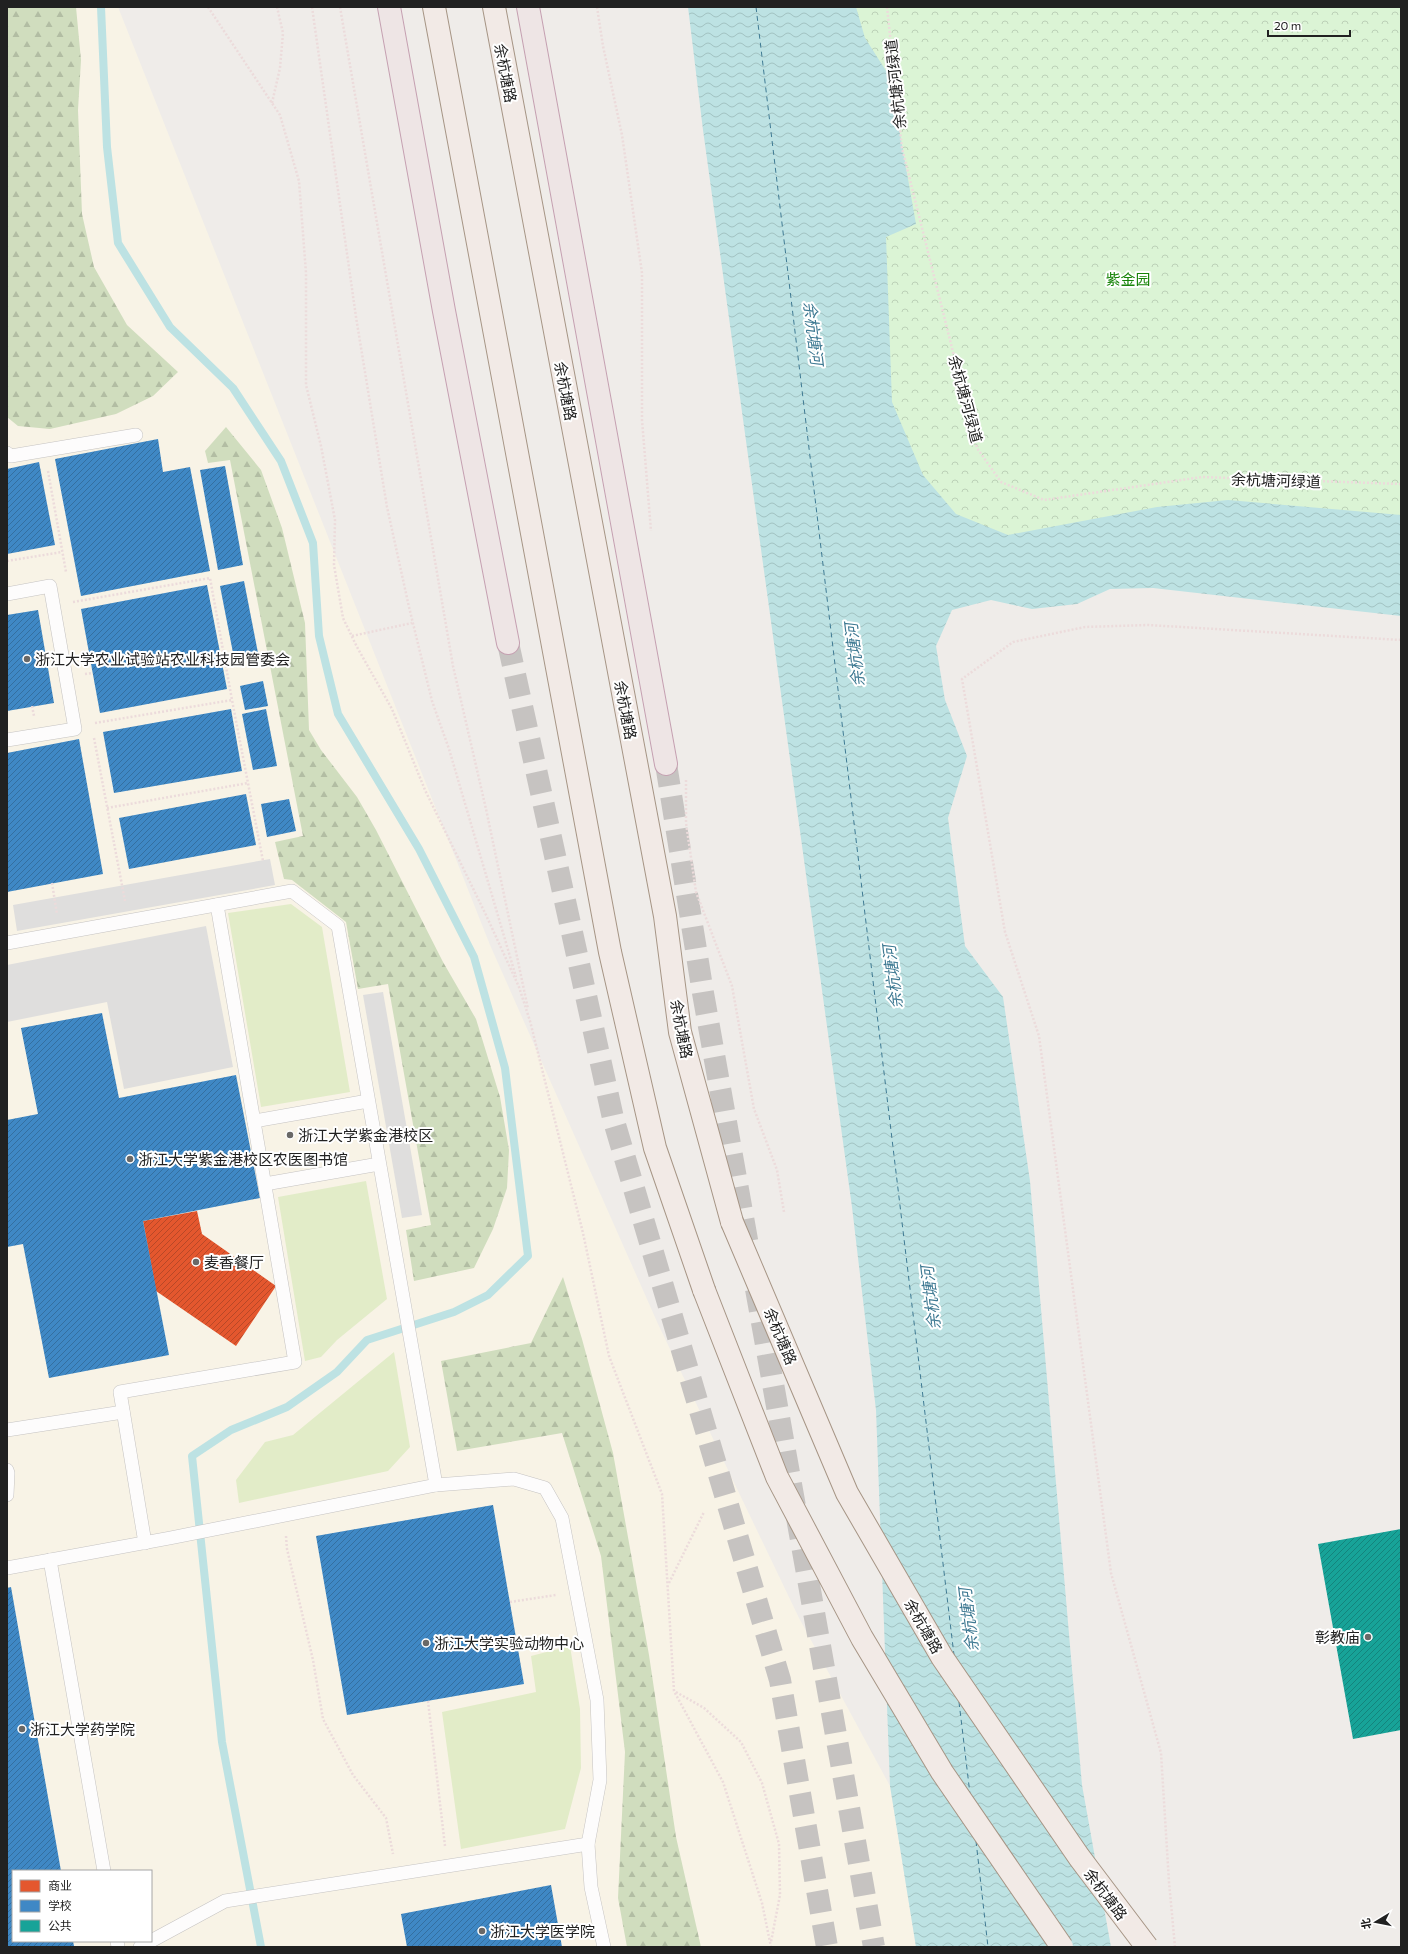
<svg xmlns="http://www.w3.org/2000/svg" width="1408" height="1954" font-family="Commissioner,'Noto Sans SC',sans-serif">
<defs>
<pattern id="forest-firs" width="22" height="20" patternUnits="userSpaceOnUse"><rect width="22" height="20" fill="#d0ddbe"/><path d="M5 1l3.5 6h-7zM16 11l3.5 6h-7z" fill="#b2bda3"/></pattern>
<pattern id="park-crowns" width="20" height="18" patternUnits="userSpaceOnUse"><rect width="20" height="18" fill="#dbf4d5"/><path d="M2 6a3 3 0 1 1 6 0M12 15a3 3 0 1 1 6 0" fill="none" stroke="#bcd1b7"/></pattern>
<pattern id="water-waves" width="16" height="10" patternUnits="userSpaceOnUse"><rect width="16" height="10" fill="#bde2e3"/><path d="M0 5q4-4 8 0t8 0" fill="none" stroke="#a2c2c2"/></pattern>
<pattern id="shops-hatch" width="6" height="6" patternUnits="userSpaceOnUse"><rect width="6" height="6" fill="#e4572e"/><path d="M-1 1l2-2M0 6l6-6M5 7l2-2" fill="none" stroke="#b84827"/></pattern>
<pattern id="schools-hatch" width="6" height="6" patternUnits="userSpaceOnUse"><rect width="6" height="6" fill="#3f88c5"/><path d="M-1 1l2-2M0 6l6-6M5 7l2-2" fill="none" stroke="#346fa0"/></pattern>
<pattern id="public-hatch" width="6" height="6" patternUnits="userSpaceOnUse"><rect width="6" height="6" fill="#17a398"/><path d="M-1 1l2-2M0 6l6-6M5 7l2-2" fill="none" stroke="#14847c"/></pattern>
</defs>
<rect width="100%" height="100%" fill="#efece9"/>
<path fill="#f8f3e6" fill-rule="evenodd" d="M 7,7 L 118,7 L 490,945 L 658,1324 L 799,1618 L 890,1786 L 916,1947 L 7,1947 ZM 13,1871 L 151,1871 L 151,1941 L 13,1941 Z"/>
<g fill="#e2ecc8">
<polygon points="291,904 322,927 350,1092 261,1107 228,913"/>
<polygon points="366,1181 387,1299 337,1340 321,1357 305,1361 278,1197"/>
<polygon points="394,1352 410,1447 388,1471 239,1503 236,1480 265,1442 293,1435"/>
<polygon points="570,1646 580,1709 581,1768 565,1829 461,1849 442,1712 536,1692 531,1656"/>
</g>
<g fill="url(#forest-firs)">
<polygon points="7,7 76,7 81,60 78,110 82,214 94,267 127,325 178,372 153,396 116,414 50,429 18,426 7,417"/>
<polygon points="226,427 261,470 282,528 305,623 309,730 321,750 357,797 376,830 443,962 476,1019 500,1097 509,1150 507,1188 493,1229 474,1268 414,1281 406,1230 431,1225 388,984 358,989 346,922 292,880 284,879 275,842 303,836 230,460 208,463 205,451"/>
<polygon points="563,1277 582,1339 613,1453 649,1655 676,1837 701,1947 627,1947 618,1898 625,1752 601,1556 562,1433 457,1451 441,1361 531,1343"/>
</g>
<polygon fill="url(#park-crowns)" points="820,7 1401,7 1401,552 994,550 878,506"/>
<g fill="#dfdedd">
<polygon points="270,859 275,885 17,931 13,905"/>
<polygon points="206,926 233,1067 124,1089 107,1002 7,1022 7,965"/>
<polygon points="383,992 422,1215 402,1218 363,995"/>
</g>
<polygon fill="url(#water-waves)" points="688,7 856,7 865,38 890,77 916,224 886,237 892,402 923,475 956,514 1008,535 1157,507 1228,500 1401,515 1401,616 1153,588 1110,589 1077,604 1032,609 991,600 952,610 936,646 945,700 967,756 948,818 965,946 1003,997 1030,1181 1082,1785 1111,1947 916,1947 890,1786 876,1410 852,1207 703,130"/>
<polygon fill="url(#shops-hatch)" points="197,1211 202,1234 276,1286 236,1346 156,1291 143,1221"/>
<g fill="url(#schools-hatch)">
<polygon points="158,439 163,472 190,467 210,571 81,596 55,459"/>
<polygon points="39,462 55,545 7,554 7,469"/>
<polygon points="225,466 243,565 218,570 200,470"/>
<polygon points="244,581 258,653 234,658 220,586"/>
<polygon points="207,585 227,689 100,713 81,609"/>
<polygon points="38,610 54,703 7,711 7,615"/>
<polygon points="263,681 268,706 245,710 240,686"/>
<polygon points="231,709 242,771 114,793 103,732"/>
<polygon points="266,709 277,766 253,770 242,714"/>
<polygon points="79,739 103,874 7,892 7,753"/>
<polygon points="246,794 256,845 129,869 119,818"/>
<polygon points="289,799 296,831 267,837 261,804"/>
<polygon points="102,1013 119,1098 236,1075 260,1198 143,1221 169,1355 49,1378 23,1244 7,1247 7,1120 38,1114 21,1028"/>
<polygon points="493,1505 524,1684 347,1715 316,1536"/>
<polygon points="11,1587 61,1871 13,1871 13,1941 73,1941 74,1946 67,1947 7,1947 7,1588"/>
<polygon points="551,1885 562,1947 407,1947 401,1914"/>
</g>
<polygon fill="url(#public-hatch)" points="1401,1529 1401,1730 1353,1739 1318,1544"/>
<g fill="none" stroke-linecap="round" stroke-linejoin="round">
<polyline stroke="#bde2e3" stroke-width="8" points="101,7 107,147 118,243 170,327 233,388 281,461 313,543 319,636 338,714 419,849 474,957 505,1068 528,1256 488,1295 454,1312 367,1340 337,1372 287,1407 231,1430 192,1456 222,1742 261,1947"/>
<g stroke="#3f7a93" stroke-width="1" stroke-dasharray="5 4" stroke-linecap="butt">
<polyline points="756,7 954,1655"/>
<polyline points="959,1702 970,1794"/>
<polyline points="976,1841 988,1947"/>
</g>
<g stroke="#c6c3c1" stroke-width="22" stroke-dasharray="22 11" stroke-linecap="butt">
<polyline points="508,643 613,1118 780,1680 827,1947"/>
<polyline points="666,764 703,993 749,1251"/>
<polyline points="756,1289 874,1947"/>
</g>
<defs>
<g id="service">
<polyline points="7,453 11,456 136,435"/>
<polyline points="7,594 50,586 75,729 7,740"/>
<polyline points="7,943 292,891 338,926 436,1485 170,1538 7,1568"/>
<polyline points="254,1121 368,1101"/>
<polyline points="265,1184 379,1164"/>
<polyline points="7,1430 123,1412"/>
<polyline points="7,1470 8,1473 7,1495"/>
<polyline points="436,1485 514,1479 545,1488 562,1518 597,1700 600,1780 588,1844 591,1887 604,1947"/>
<polyline points="145,1543 120,1392 295,1362 217,905"/>
<polyline points="50,1560 104,1871"/>
<polyline points="117,1941 118,1947"/>
<polyline points="140,1947 225,1901 588,1844"/>
</g>
<g id="primary">
<polyline points="434,7 610,952 655,1148 704,1290"/>
<polyline points="494,7 665,916 680,1032 732,1222"/>
</g>
<g id="trunk">
<polyline points="389,7 444,311 508,643"/>
<polyline points="528,7 666,764"/>
</g>
</defs>
<use href="#service" stroke="#c5c3c2" stroke-width="14"/>
<use href="#primary" stroke="#a69585" stroke-width="24"/>
<use href="#trunk" stroke="#c5a0b1" stroke-width="24"/>
<g stroke="#ecdbdb" stroke-width="2.5" stroke-dasharray="2 2" stroke-linecap="butt">
<polyline points="208,7 280,115 299,181 306,273 306,385 321,446 335,520 334,565 343,618 357,647 392,709 425,790 486,915 519,987 530,1021 583,1233 609,1356 662,1494 674,1691 723,1782 762,1903 771,1947"/>
<polyline points="312,7 356,317 387,507 409,607 432,701 449,749 516,977"/>
<polyline points="340,7 453,666 486,809 528,1009"/>
<polyline points="597,7 603,46 622,135 642,273 642,420 651,531"/>
<polyline points="887,7 902,148 977,448 1001,482 1044,500 1202,477 1401,484"/>
<polyline points="272,103 280,68 283,33 277,7"/>
<polyline points="48,471 66,572"/>
<polyline points="7,561 62,552"/>
<polyline points="73,602 210,578 232,700"/>
<polyline points="352,636 412,623"/>
<polyline points="85,674 93,673"/>
<polyline points="32,706 34,716"/>
<polyline points="95,723 232,700 263,861"/>
<polyline points="94,738 125,901"/>
<polyline points="686,780 686,823 696,892 732,986 754,1109 777,1170 784,1212"/>
<polyline points="107,808 248,783"/>
<polyline points="52,883 57,914"/>
<polyline points="286,1536 287,1549 313,1660 323,1719 353,1775 386,1818 393,1854"/>
<polyline points="669,1583 704,1512"/>
<polyline points="510,1602 556,1595"/>
<polyline points="676,1692 704,1708 741,1742 762,1783 779,1844 780,1895 771,1942"/>
<polyline points="428,1701 445,1846"/>
<polyline points="1175,1947 1169,1882 1161,1753 1111,1573 1039,1036 1005,932 962,679 1013,642 1085,627 1148,625 1401,640"/>
</g>
<use href="#service" stroke="#fdfcfc" stroke-width="13"/>
<use href="#primary" stroke="#f2eae6" stroke-width="22"/>
<use href="#trunk" stroke="#eee5e5" stroke-width="22"/>
<defs>
<g id="primary-bridge">
<polyline points="732,1222 847,1493 942,1657 1079,1857 1147,1947"/>
<polyline points="704,1290 777,1477 862,1638 942,1772 1062,1947"/>
</g>
</defs>
<use href="#primary-bridge" stroke="#a69585" stroke-width="24" stroke-linecap="butt"/>
<use href="#primary-bridge" stroke="#f2eae6" stroke-width="22"/>
</g>
<g fill="#696867" stroke="#fff" stroke-width="1.5">
<circle cx="27" cy="659" r="4"/>
<circle cx="290" cy="1135" r="4"/>
<circle cx="130" cy="1159" r="4"/>
<circle cx="196" cy="1262" r="4"/>
<circle cx="1368" cy="1637" r="4"/>
<circle cx="426" cy="1643" r="4"/>
<circle cx="22" cy="1729" r="4"/>
<circle cx="482" cy="1931" r="4"/>
</g>
<g text-anchor="middle" dominant-baseline="central" stroke-width="4" stroke-linejoin="round" paint-order="stroke">
<g font-size="15" fill="#212121" stroke="#fff">
<text transform="translate(506 73) rotate(79)">余杭塘路</text>
<text transform="translate(895 84) rotate(-96)">余杭塘河绿道</text>
<text transform="translate(566 391) rotate(79)">余杭塘路</text>
<text transform="translate(966 399) rotate(75)">余杭塘河绿道</text>
<text transform="translate(1276 480) rotate(2)">余杭塘河绿道</text>
<text transform="translate(626 710) rotate(79)">余杭塘路</text>
<text transform="translate(682 1029) rotate(79)">余杭塘路</text>
<text transform="translate(781 1336) rotate(67)">余杭塘路</text>
<text transform="translate(924 1626) rotate(60)">余杭塘路</text>
<text transform="translate(1106 1894) rotate(53)">余杭塘路</text>
</g>
<g font-size="15" fill="#178409" stroke="#fff">
<text x="1128" y="279">紫金园</text>
</g>
<g font-size="15" fill="#212121" stroke="#fff" text-anchor="start">
<text x="35" y="659">浙江大学农业试验站农业科技园管委会</text>
<text x="298" y="1135">浙江大学紫金港校区</text>
<text x="138" y="1159">浙江大学紫金港校区农医图书馆</text>
<text x="204" y="1262">麦香餐厅</text>
<text x="1360" y="1637" text-anchor="end">彰教庙</text>
<text x="434" y="1643">浙江大学实验动物中心</text>
<text x="30" y="1729">浙江大学药学院</text>
<text x="490" y="1931">浙江大学医学院</text>
</g>
<g font-size="16" font-style="italic" fill="#3f7a93" stroke="#fff">
<text transform="translate(814 333) rotate(83)">余杭塘河</text>
<text transform="translate(854 655) rotate(-97)">余杭塘河</text>
<text transform="translate(892 977) rotate(-97)">余杭塘河</text>
<text transform="translate(930 1298) rotate(-97)">余杭塘河</text>
<text transform="translate(968 1620) rotate(-97)">余杭塘河</text>
</g>
</g>
<rect width="1408" height="1954" fill="none" stroke="#212121" stroke-width="16"/>
<rect x="12" y="1870" width="140" height="72" fill="#ffffff" stroke="#a6a6a6"/>
<rect x="20" y="1880" width="20" height="12" fill="#e4572e" stroke="#a6a6a6"/>
<text x="48" y="1890" font-size="12" fill="#212121">商业</text>
<rect x="20" y="1900" width="20" height="12" fill="#3f88c5" stroke="#a6a6a6"/>
<text x="48" y="1910" font-size="12" fill="#212121">学校</text>
<rect x="20" y="1920" width="20" height="12" fill="#17a398" stroke="#a6a6a6"/>
<text x="48" y="1930" font-size="12" fill="#212121">公共</text>
<g transform="translate(1376 1922) rotate(260)" stroke="#ffffff" stroke-width="3" paint-order="stroke">
<path d="M0-3L7 15L0 10L-7 15Z" fill="#212121"/>
<text y="-6" font-size="11" font-weight="bold" text-anchor="middle" fill="#212121">北</text>
</g>
<path d="M1268 30v6h82v-6" fill="none" stroke="#212121" stroke-width="2"/>
<text x="1274" y="30" font-size="12" fill="#212121" stroke="#ffffff" stroke-width="3" paint-order="stroke">20 m</text>
</svg>
